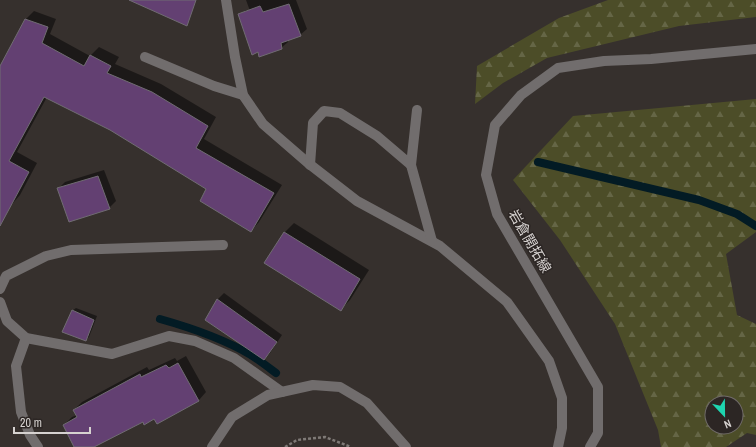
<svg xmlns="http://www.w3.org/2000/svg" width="756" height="447" font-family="'Archivo Narrow','Noto Sans JP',sans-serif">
<defs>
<pattern id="forest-firs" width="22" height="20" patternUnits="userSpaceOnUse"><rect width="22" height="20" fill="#4c4d28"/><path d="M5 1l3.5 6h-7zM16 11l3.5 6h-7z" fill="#656646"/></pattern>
</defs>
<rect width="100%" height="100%" fill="#36302d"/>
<g fill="url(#forest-firs)" fill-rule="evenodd">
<polygon points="608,0 756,0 756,17 679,26 547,58 503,83 475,104 477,66 559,18"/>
<path d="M 756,99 L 756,232 L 726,254 L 737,315 L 756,324 L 756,435 L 747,433 L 726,447 L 661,447 L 658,430 L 615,324 L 560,240 L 513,180 L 573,116 ZM 712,403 L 736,403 L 736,427 L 712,427 Z"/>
</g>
<g fill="#0007">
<polygon points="246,0 296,0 307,29 300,35 288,40 288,42 281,48 258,51 240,16 246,10 250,11"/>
<polygon points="34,11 56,19 50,34 90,56 99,47 119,57 115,64 161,84 216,117 204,139 282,185 259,222 251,231 208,189 110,129 47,97 17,152 37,163 20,195 0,218 0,68 26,19"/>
<polygon points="104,170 116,201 109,208 58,189 65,182"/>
<polygon points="294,223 369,270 350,300 341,309 266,263 285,232"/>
<polygon points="224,293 282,335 270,353 264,359 217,300"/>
<polygon points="76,308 97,316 89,337 86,340 72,311"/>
<polygon points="186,356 206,392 199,400 157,423 154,418 143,421 92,447 75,447 64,425 72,417 77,415 74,410 82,402 147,367 149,370 175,358 177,361"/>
</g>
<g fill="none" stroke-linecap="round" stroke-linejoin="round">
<g stroke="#031b24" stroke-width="8">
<polyline points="538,162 699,200 737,214 756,226"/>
<path d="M 160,319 C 192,328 222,338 251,355 C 259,360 268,367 276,373"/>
</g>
</g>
<g fill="#634072" stroke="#706c72">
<polygon points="129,0 196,0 187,26"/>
<polygon points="289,4 301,36 281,43 282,49 259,57 258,52 252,55 238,14 260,6 263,12"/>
<polygon points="25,19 48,27 42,43 84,66 90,55 111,66 107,73 152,92 208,126 196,148 274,193 251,232 200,201 206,189 110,130 44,97 9,161 29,172 0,226 0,66"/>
<polygon points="98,176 110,209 69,222 57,188"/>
<polygon points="284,232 360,279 341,311 264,263"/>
<polygon points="217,299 277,342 264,360 205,320"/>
<polygon points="72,310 94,320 86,341 62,332"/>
<polygon points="178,363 199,401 157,424 154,419 144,425 143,422 94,447 74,447 63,425 77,417 73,410 140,374 141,377 166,365 169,368"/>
</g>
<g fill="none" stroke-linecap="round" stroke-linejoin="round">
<polyline stroke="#7f7a77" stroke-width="2.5" stroke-dasharray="3 2" stroke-linecap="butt" points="285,447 297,440 325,437 351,447"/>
<g stroke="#716d6d" stroke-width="10">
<polyline points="226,0 235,57 243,95 263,124 308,163 357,201 440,246 507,302 549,361 562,398 562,428 558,447"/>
<polyline points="145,57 214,86 243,95"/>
<polyline points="417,110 411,165 432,241"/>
<polyline points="310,165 313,123 324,111 340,113 377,136 411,165"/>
<polyline points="0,289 6,276 46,256 71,250 223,245"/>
<polyline points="0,302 7,321 26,338 112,354 169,336 195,341 234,358 282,392"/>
<polyline points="26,338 16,366 21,412 30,435 38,447"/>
<polyline points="212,447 232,417 268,395 313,385 340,387 367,403 406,447"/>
<polyline points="590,447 598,433 598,387 497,214 486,175 495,125 521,95 558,68 604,61 651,59 756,49"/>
</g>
</g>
<g text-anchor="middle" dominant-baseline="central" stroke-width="3" stroke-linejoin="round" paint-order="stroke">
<g font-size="14" fill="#d6d2d0" stroke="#2c2624">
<text transform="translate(530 241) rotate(60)">岩倉開拓線</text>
</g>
</g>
<g transform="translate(724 415) rotate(158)"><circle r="19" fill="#2c2624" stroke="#706b69"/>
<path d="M0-3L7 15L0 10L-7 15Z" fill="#1ed5b0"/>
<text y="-6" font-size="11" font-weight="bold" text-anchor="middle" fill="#d6d2d0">N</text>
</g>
<path d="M14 427v6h76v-6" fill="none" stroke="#d6d2d0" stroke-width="2"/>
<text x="20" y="427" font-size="12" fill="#d6d2d0" stroke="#2c2624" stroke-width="3" paint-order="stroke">20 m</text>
</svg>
